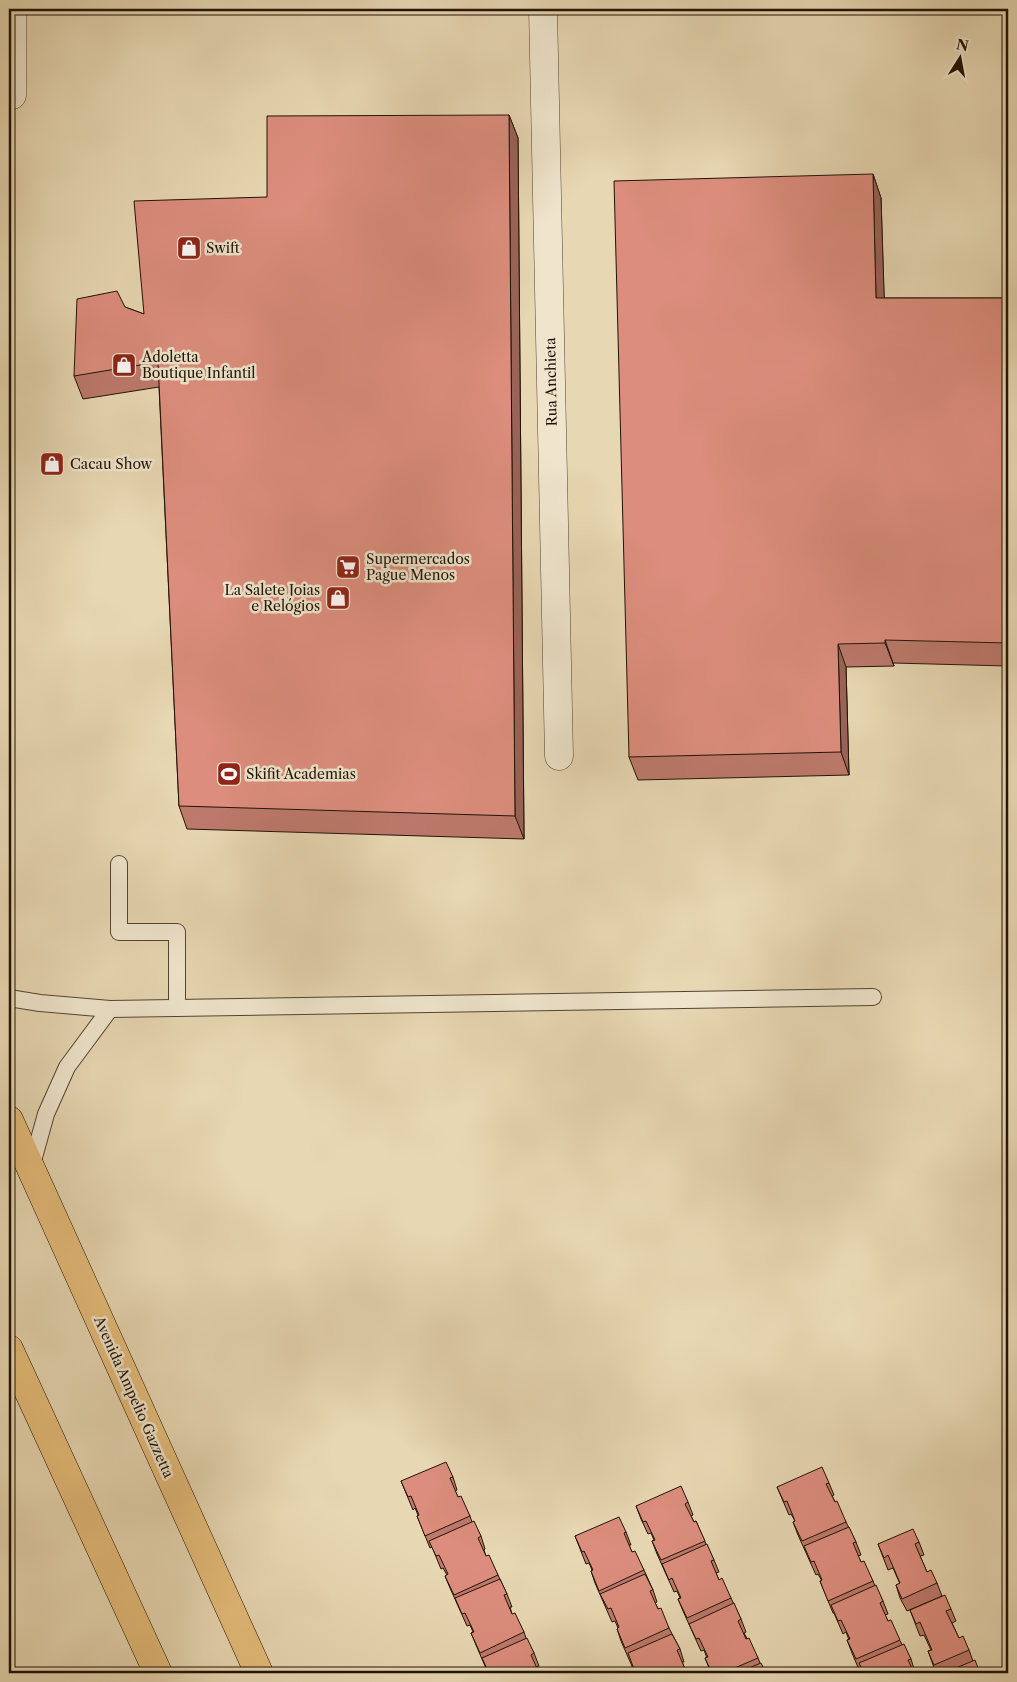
<svg xmlns="http://www.w3.org/2000/svg" width="1017" height="1682" font-family="'Libre Caslon Text',serif">
<rect width="100%" height="100%" fill="#e7d7b2"/>
<filter id="stains"><feTurbulence type="fractalNoise" baseFrequency=".004" numOctaves="4"/><feColorMatrix values="0 0 0 0 .2 0 0 0 0 .09 0 0 0 0 .02 0 0 0 .5 -.17"/></filter>
<radialGradient id="worn" r=".72"><stop offset=".6" stop-color="#630" stop-opacity="0"/><stop offset="1" stop-color="#630" stop-opacity=".3"/></radialGradient>
<g fill="none" stroke-linecap="round" stroke-linejoin="round">
<defs>
<g id="service">
<polyline points="119,864 119,932 177,932 177,1008"/>
<polyline points="9,998 40,1003 110,1009 873,997"/>
<polyline points="31,1168 46,1114 67,1067 110,1009"/>
</g>
<g id="minor">
<polyline points="12,9 12,95"/>
<polyline points="543,9 559,756"/>
</g>
<g id="primary">
<polyline points="9,1120 259,1673"/>
<polyline points="9,1349 158,1673"/>
</g>
</defs>
<use href="#service" stroke="#524431" stroke-width="18"/>
<use href="#minor" stroke="#524431" stroke-width="29"/>
<use href="#primary" stroke="#201306" stroke-width="29"/>
<use href="#service" stroke="#efe5cd" stroke-width="16"/>
<use href="#minor" stroke="#efe5cd" stroke-width="28"/>
<use href="#primary" stroke="#e4bc79" stroke-width="28"/>
</g>
<g fill="#bd796c" stroke="#201306">
<polygon points="509,115 518,138 524,839 187,829 179,806 159,387 83,399 74,376 125,307 144,314 267,197"/>
<polygon points="873,174 881,198 884,298 1008,298 1008,666 893,663 894,666 846,667 849,775 638,780 629,757"/>
<polygon points="453,1477 457,1490 455,1491 458,1497 470,1516 472,1522 481,1536 485,1549 484,1550 486,1556 498,1575 507,1594 512,1607 510,1607 512,1614 524,1632 526,1638 534,1653 539,1666 536,1667 539,1673 488,1673 476,1645 471,1633 473,1632 470,1625 467,1626 450,1588 445,1576 447,1575 443,1568 441,1569 432,1547 430,1548 417,1516 418,1515 415,1508 413,1510 401,1481"/>
<polygon points="829,1483 834,1495 832,1496 846,1522 856,1542 861,1555 858,1556 861,1562 873,1581 875,1586 883,1601 888,1614 885,1615 888,1621 911,1659 915,1672 913,1673 914,1673 863,1673 862,1671 860,1672 852,1653 847,1640 849,1640 846,1632 843,1634 834,1613 833,1613 820,1581 822,1581 818,1574 816,1575 798,1535 793,1522 795,1521 791,1514 789,1515 777,1487"/>
<polygon points="688,1502 693,1515 691,1516 694,1522 696,1521 706,1544 714,1560 719,1572 716,1573 719,1580 731,1598 741,1619 746,1632 744,1633 758,1658 760,1663 766,1673 711,1673 705,1658 707,1658 704,1650 701,1651 683,1611 678,1599 680,1598 677,1591 674,1592 657,1554 652,1541 654,1540 651,1533 648,1534 641,1519 636,1506"/>
<polygon points="626,1532 631,1545 629,1545 632,1552 644,1570 653,1590 657,1602 655,1603 669,1628 680,1649 684,1662 682,1662 685,1669 690,1673 635,1673 621,1641 617,1629 618,1628 615,1621 612,1622 595,1583 591,1571 592,1570 589,1563 586,1564 575,1536"/>
<polygon points="919,1542 924,1555 920,1556 927,1572 937,1583 942,1596 907,1611 900,1598 896,1585 900,1584 893,1568 888,1570 878,1544"/>
<polygon points="951,1609 956,1621 952,1623 959,1638 969,1650 973,1661 980,1673 936,1673 928,1651 931,1650 924,1635 920,1636 910,1610"/>
</g>
<g fill="#9a6358" stroke="#201306">
<polygon points="509,115 518,138 524,839 515,816"/>
<polygon points="873,174 881,198 885,321 876,298"/>
<polygon points="885,640 893,663 894,666 885,643"/>
<polygon points="838,644 846,667 849,775 841,752"/>
<polygon points="9,705 10,708 10,750 9,747"/>
</g>
<g fill="#dc8d7d" stroke="#201306">
<polygon points="509,115 515,816 179,806 158,362 74,376 77,299 117,291 125,307 144,314 134,201 267,197 267,116"/>
<polygon points="873,174 876,298 1008,298 1008,643 885,640 885,643 838,644 841,752 629,757 614,181"/>
<polygon points="446,1462 453,1477 450,1478 458,1497 461,1496 470,1516 425,1536 417,1516 419,1515 411,1496 408,1497 401,1481"/>
<polygon points="822,1467 829,1483 826,1484 835,1502 837,1501 846,1522 802,1541 793,1522 795,1521 787,1501 784,1502 777,1487"/>
<polygon points="681,1486 688,1502 685,1504 694,1522 696,1521 705,1541 661,1560 652,1541 655,1540 646,1521 643,1522 636,1506"/>
<polygon points="619,1517 626,1532 624,1533 632,1552 635,1551 644,1570 599,1591 591,1571 593,1570 584,1551 582,1552 575,1536"/>
<polygon points="474,1521 481,1536 478,1538 486,1556 489,1555 498,1575 454,1595 445,1576 448,1574 439,1555 436,1556 429,1541"/>
<polygon points="849,1527 856,1542 853,1543 861,1562 864,1561 873,1581 828,1601 820,1581 822,1580 814,1561 811,1562 804,1546"/>
<polygon points="913,1529 919,1542 915,1544 927,1572 931,1570 937,1583 902,1599 896,1585 900,1583 888,1555 884,1558 878,1544"/>
<polygon points="707,1544 714,1560 711,1561 719,1580 722,1578 731,1598 687,1618 678,1599 681,1598 672,1578 669,1580 662,1564"/>
<polygon points="645,1574 653,1590 650,1591 658,1609 661,1608 669,1628 625,1648 617,1629 619,1627 611,1608 608,1609 600,1594"/>
<polygon points="500,1579 507,1594 504,1595 512,1614 515,1613 524,1632 480,1653 471,1633 474,1632 465,1613 462,1614 455,1598"/>
<polygon points="876,1585 883,1601 880,1603 888,1621 891,1620 900,1640 856,1659 847,1640 850,1639 841,1620 838,1621 831,1605"/>
<polygon points="945,1595 951,1609 946,1611 959,1638 963,1636 969,1650 934,1665 928,1651 932,1650 920,1622 916,1624 910,1610"/>
<polygon points="734,1603 741,1619 738,1621 746,1639 749,1638 758,1658 723,1673 712,1673 705,1658 708,1657 699,1638 696,1639 689,1624"/>
<polygon points="672,1634 680,1649 677,1650 685,1669 687,1668 690,1673 640,1673 637,1668 634,1669 628,1653"/>
<polygon points="527,1638 534,1653 531,1655 539,1673 492,1673 492,1672 489,1673 482,1658"/>
<polygon points="904,1644 911,1659 908,1660 914,1673 864,1673 859,1663"/>
<polygon points="975,1660 980,1673 944,1673"/>
<polygon points="761,1663 766,1673 737,1673"/>
</g>
<defs>
<symbol id="shop-square" viewBox="-11 -11 22 22"><rect x="-9" y="-9" width="18" height="18" rx="4" fill="#8f2418" stroke="#efe5cd"/><path d="M-5-2.5h2.3a2.7 3.5 0 0 1 5.4 0H5L5.5 6h-11ZM-1.5-2.5h3a1.5 2.3 0 0 0-3 0Z" fill="#fff"/></symbol>
<symbol id="supermarket-square" viewBox="-11 -11 22 22"><rect x="-9" y="-9" width="18" height="18" rx="4" fill="#8f2418" stroke="#efe5cd"/><path d="M-6-5.5h2.5l.6 2H6L4.5 2H-2.5L-4.4-4H-6ZM-1.5 3.2a1.3 1.3 0 1 0 .1 0ZM3 3.2a1.3 1.3 0 1 0 .1 0Z" fill="#fff"/></symbol>
<symbol id="stadium-square" viewBox="-11 -11 22 22"><rect x="-9" y="-9" width="18" height="18" rx="4" fill="#8f2418" stroke="#efe5cd"/><path d="M0-5a6.5 5 0 1 0 0 10a6.5 5 0 1 0 0-10ZM-3.5-1.8h7v3.6h-7Z" fill="#fff"/></symbol>
</defs>
<g fill-rule="evenodd">
<use href="#shop-square" x="175" y="234" width="28" height="28"/>
<use href="#shop-square" x="110" y="351" width="28" height="28"/>
<use href="#shop-square" x="38" y="450" width="28" height="28"/>
<use href="#supermarket-square" x="334" y="553" width="28" height="28"/>
<use href="#shop-square" x="324" y="584" width="28" height="28"/>
<use href="#stadium-square" x="215" y="760" width="28" height="28"/>
</g>
<g text-anchor="middle" dominant-baseline="central" stroke-width="5" stroke-linejoin="round" paint-order="stroke">
<g font-size="14" fill="#201306" stroke="#efe5cd" text-anchor="start">
<text x="206" y="248">Swift</text>
<text x="142" y="357">Adoletta<tspan x="142" dy="16">Boutique Infantil</tspan></text>
<text x="70" y="464">Cacau Show</text>
<text x="366" y="559">Supermercados<tspan x="366" dy="16">Pague Menos</tspan></text>
<text x="320" y="590" text-anchor="end">La Salete Joias<tspan x="320" dy="16">e Relógios</tspan></text>
<text x="246" y="774">Skifit Academias</text>
</g>
<g font-size="14" fill="#201306" stroke="#efe5cd">
<text transform="translate(551 382) rotate(-91)">Rua Anchieta</text>
<text transform="translate(134 1397) rotate(66)">Avenida Ampelio Gazzetta</text>
</g>
</g>
<rect width="1017" height="1682" fill="none" stroke="#e7d7b2" stroke-width="30"/>
<rect x="10" y="10" width="997" height="1662" fill="none" stroke="#201306" stroke-width="2.5"/>
<rect x="15" y="15" width="987" height="1652" fill="none" stroke="#201306"/>
<g transform="translate(960 58) rotate(11)" stroke="#efe5cd" stroke-width="4" paint-order="stroke">
<path d="M0-4L9 19L0 12L-9 19Z" fill="#201306"/>
<text y="-8" font-size="14" font-weight="bold" text-anchor="middle" fill="#201306">N</text>
</g>
<rect width="100%" height="100%" filter="url(#stains)"/>
<rect width="100%" height="100%" fill="url(#worn)"/>
</svg>
